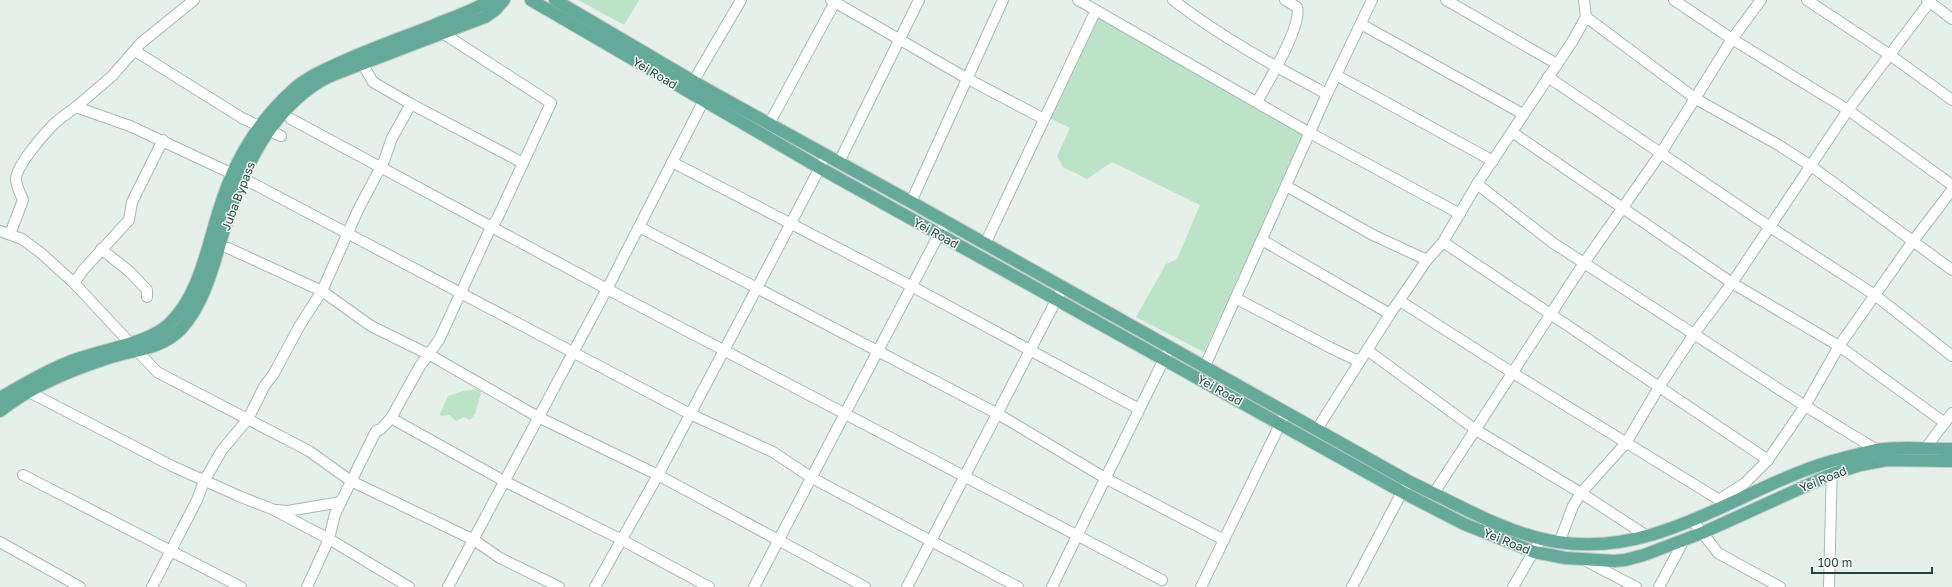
<svg xmlns="http://www.w3.org/2000/svg" width="1952" height="587" font-family="'Golos Text',sans-serif">
<rect width="100%" height="100%" fill="#e5f0eb"/>
<g fill="#bce3c7">
<polygon points="578,0 639,0 624,25"/>
<polygon points="1096,17 1305,133 1204,352 1136,317 1166,264 1177,259 1200,205 1112,162 1087,179 1063,167 1057,156 1070,128 1049,118"/>
<polygon points="478,389 481,393 475,414 470,420 464,417 456,421 449,415 441,416 440,414 448,396 463,391"/>
</g>
<g fill="none" stroke-linecap="round" stroke-linejoin="round">
<defs>
<g id="minor">
<polyline points="831,0 968,79 1044,119"/>
<polyline points="1078,0 1310,133 1460,214"/>
<path d="M 1173,0 C 1221,37 1274,66 1327,94"/>
<polyline points="1446,0 1557,64"/>
<polyline points="1674,0 1732,39 1848,110 1952,185"/>
<polyline points="1807,0 1890,55 1952,100"/>
<polyline points="1927,0 1952,19"/>
<polyline points="1586,17 1696,99 1780,146 1811,166 1952,270"/>
<polyline points="1361,24 1523,114"/>
<polyline points="135,51 242,118 281,136"/>
<polyline points="1336,75 1493,161"/>
<polyline points="1548,77 1770,227 1875,295 1952,356"/>
<polyline points="693,82 741,0"/>
<path d="M 1257,102 C 1267,84 1303,25 1297,7 L 1285,0"/>
<polyline points="411,104 523,163"/>
<polyline points="76,107 112,76 141,43 194,0"/>
<polyline points="291,119 607,289 1162,580"/>
<polyline points="769,124 835,2"/>
<polyline points="1512,132 1732,283 1839,346 1945,423"/>
<polyline points="672,162 913,287 1139,409"/>
<polyline points="839,162 919,0"/>
<polyline points="1477,184 1553,243 1584,263 1805,406 1877,450"/>
<polyline points="1286,186 1373,235 1427,260"/>
<polyline points="911,202 1003,0"/>
<polyline points="639,227 757,288 826,156"/>
<polyline points="0,231 22,239 41,253 74,283 157,372 309,451 351,481 474,540 500,558 559,587"/>
<path d="M 10,234 L 23,200 C 20,193 16,186 16,179 C 16,166 44,134 53,125 C 60,118 68,113 76,107 L 130,126 L 252,183 L 690,414 L 773,452 L 812,478 L 1018,587"/>
<polyline points="1262,240 1390,314"/>
<polyline points="1443,242 1768,460"/>
<polyline points="985,244 1096,10"/>
<polyline points="228,248 322,291 371,326 430,355 538,417 658,475 865,587"/>
<polyline points="101,249 130,272 147,290 147,297"/>
<polyline points="74,283 84,269 129,220 132,202 163,140"/>
<polyline points="1237,299 1331,348 1354,359 1360,360"/>
<polyline points="1400,301 1513,373 1726,504"/>
<polyline points="1367,350 1476,430 1581,493 1647,536"/>
<polyline points="1205,366 1327,94 1372,0"/>
<polyline points="31,393 172,466 241,497 272,509 329,539 409,587"/>
<polyline points="391,418 504,481 622,540 709,587"/>
<polyline points="1317,429 1390,314 1427,260 1443,242 1477,184 1572,42 1586,17 1584,0"/>
<polyline points="1925,449 1952,413"/>
<polyline points="23,475 241,587"/>
<polyline points="1434,493 1584,263 1661,153 1732,39 1761,0"/>
<polyline points="1720,499 1745,483 1768,460 1805,406 1839,346 1913,241 1952,190"/>
<polyline points="276,510 288,511 341,502"/>
<polyline points="1693,521 1718,553 1780,587"/>
<polyline points="0,542 80,587"/>
<polyline points="1559,543 1573,506 1581,493 1626,443 1659,387 1694,334 1732,283 1848,110 1931,0"/>
<polyline points="1584,560 1636,587"/>
<polyline points="152,587 197,500 204,481 222,450 248,419 265,385 273,375 300,325 322,291 358,210 384,161 392,138 411,104 373,82 363,65"/>
<polyline points="307,587 329,539 335,514 376,431 381,429 391,418 420,366 439,340 491,227 497,219 551,103 444,34"/>
<polyline points="448,587 607,289 703,102"/>
<polyline points="595,587 658,475 757,288 998,414 1105,478 1224,540"/>
<polyline points="754,587 946,221"/>
<polyline points="907,587 1063,287"/>
<polyline points="1052,587 1170,347"/>
<polyline points="1201,587 1286,412"/>
<polyline points="1352,587 1402,492 1410,482"/>
<polyline points="1513,587 1541,539"/>
<polyline points="1659,587 1684,540"/>
<polyline points="1829,587 1832,462"/>
</g>
<g id="major">
<polyline points="531,0 820,168 1402,492 1464,524 1534,552 1566,558 1614,561 1625,560 1644,555 1702,533 1832,474 1860,465 1887,460 1952,461"/>
<path d="M 555,0 L 708,90 L 911,202 L 1410,482 C 1455,503 1508,535 1558,542 C 1659,558 1740,488 1832,461 C 1847,457 1862,453 1876,450 C 1900,446 1928,449 1952,449"/>
<path d="M 0,398 C 22,385 45,371 69,362 C 98,350 148,344 169,324 C 200,295 207,246 220,207 C 234,162 259,120 294,89 C 306,78 320,72 335,65 C 367,50 399,39 432,26 C 451,18 473,11 491,0"/>
<path d="M 0,411 C 31,386 71,370 108,358 C 133,350 162,349 181,329 C 205,303 214,263 224,230 C 240,175 267,116 316,84 C 323,79 331,76 338,73 L 485,17 L 495,10 L 504,0"/>
</g>
</defs>
<use href="#minor" stroke="#a6b9b3" stroke-width="12"/>
<use href="#major" stroke="#c1cbc8" stroke-width="14"/>
<use href="#minor" stroke="#fff" stroke-width="10"/>
<use href="#major" stroke="#65aa99" stroke-width="12"/>
</g>
<g text-anchor="middle" dominant-baseline="central" stroke-width="3" stroke-linejoin="round" paint-order="stroke">
<g font-size="12" fill="#21443c" stroke="#f7fbf9">
<text transform="translate(655 73) rotate(31)">Yei Road</text>
<text transform="translate(238 196) rotate(-69)">Juba Bypass</text>
<text transform="translate(936 233) rotate(29)">Yei Road</text>
<text transform="translate(1220 390) rotate(29)">Yei Road</text>
<text transform="translate(1823 479) rotate(-22)">Yei Road</text>
<text transform="translate(1507 541) rotate(22)">Yei Road</text>
</g>
</g>
<path d="M1812 567v6h120v-6" fill="none" stroke="#21443c" stroke-width="2"/>
<text x="1818" y="567" font-size="12" fill="#21443c" stroke="#f7fbf9" stroke-width="3" paint-order="stroke">100 m</text>
</svg>
